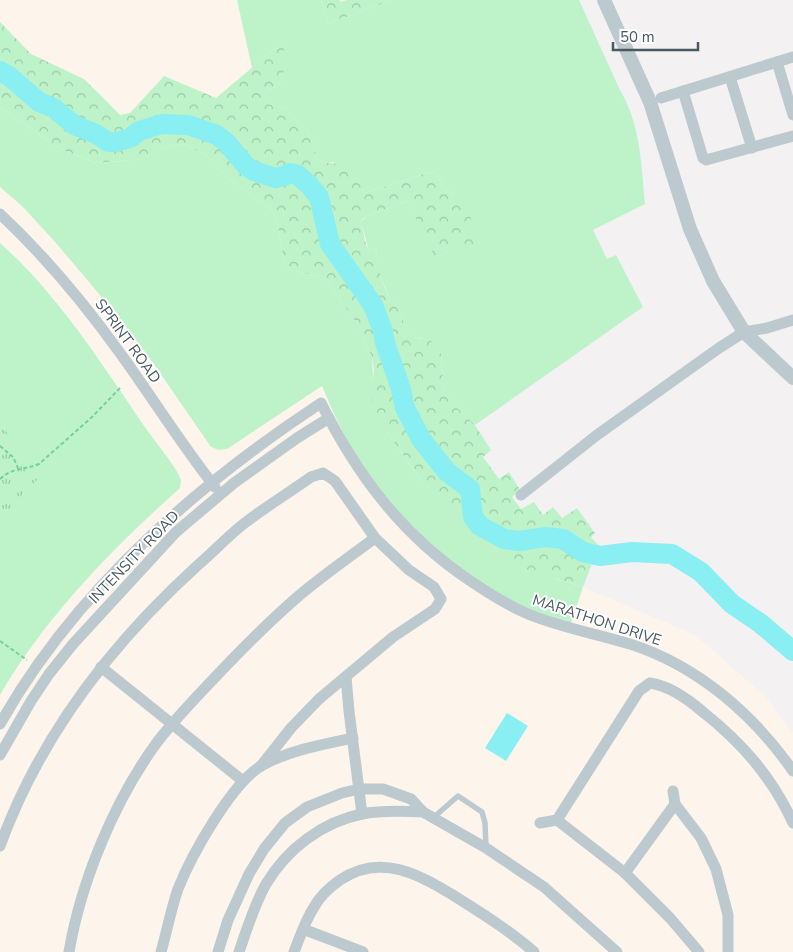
<svg xmlns="http://www.w3.org/2000/svg" width="793" height="952" font-family="'Nunito Sans',sans-serif">
<defs>
<pattern id="forest-crowns" width="20" height="18" patternUnits="userSpaceOnUse" patternTransform="scale(1.25)"><rect width="20" height="18" fill="#bef3c9"/><path d="M2 6a3 3 0 1 1 6 0M12 15a3 3 0 1 1 6 0" fill="none" stroke="#9cc8a7"/></pattern>
<pattern id="park-tufts" width="24" height="20" patternUnits="userSpaceOnUse" patternTransform="scale(1.25)"><rect width="24" height="20" fill="#bef3c9"/><path d="M3 7l-1-3M5 7V3M7 7l1-3M15 17l-1-3M17 17v-4M19 17l1-3" fill="none" stroke="#9cc8a7"/></pattern>
</defs>
<rect width="100%" height="100%" fill="#f4f1f2"/>
<g fill="#fdf5ec">
<polygon points="0,0 321,0 273,50 216,98 164,76 130,113 120,115 99,92 31,54 0,22"/>
<polygon points="0,108 557,579 583,587 695,635 766,697 793,733 793,952 0,952"/>
</g>
<g fill="#bef3c9">
<path d="M 237,0 L 321,0 L 328,24 L 391,0 L 579,0 L 619,88 C 641,125 641,163 645,204 L 593,230 L 607,259 L 616,255 L 643,307 L 475,425 L 451,402 L 444,393 L 441,354 L 421,338 L 411,337 C 404,325 400,312 393,300 L 390,300 L 378,270 L 376,249 L 369,251 L 361,221 L 367,216 L 407,201 L 425,235 L 441,255 L 448,251 L 453,194 L 444,188 L 436,172 L 427,173 L 365,193 L 359,184 L 334,162 L 323,163 L 316,158 L 315,149 L 308,132 L 285,108 L 263,103 L 268,90 L 279,85 L 284,71 L 284,44 L 273,50 L 252,68 Z"/>
<path d="M 0,108 L 61,149 L 96,163 L 134,160 L 146,158 L 162,148 L 176,144 L 187,146 L 207,156 L 229,179 L 271,209 L 277,220 L 283,256 L 290,270 L 323,277 L 331,287 L 358,325 L 372,357 L 373,380 L 387,432 L 421,480 L 442,501 L 557,579 L 583,587 L 570,626 C 556,620 542,615 528,609 C 455,576 395,518 353,451 C 341,430 331,408 322,386 L 227,449 L 219,450 L 211,447 L 151,360 L 121,320 L 56,243 L 22,206 L 0,187 Z"/>
<path d="M 0,243 C 57,293 104,367 147,430 C 156,443 176,466 181,480 L 180,488 C 112,549 46,616 0,695 Z"/>
</g>
<g fill="url(#forest-crowns)">
<polygon points="321,0 339,0 341,2 347,0 391,0 328,24"/>
<path d="M 0,22 L 31,54 L 84,79 L 120,115 L 130,113 L 164,76 L 216,98 L 273,50 L 284,44 L 284,71 L 279,85 L 268,90 L 264,103 L 285,108 L 308,132 L 315,149 L 316,158 L 323,163 C 347,161 353,174 365,193 L 427,173 L 436,172 L 444,188 L 467,204 L 475,233 L 475,246 L 448,251 L 441,255 L 434,255 L 407,201 L 367,216 L 361,220 L 365,241 L 369,251 L 376,249 C 378,271 381,280 390,300 L 393,300 C 400,312 404,325 411,336 L 431,341 L 441,354 L 444,393 L 451,402 L 475,425 L 491,450 L 483,457 L 499,479 L 509,472 L 520,490 L 512,497 L 521,509 L 534,502 L 543,515 L 553,507 L 562,518 L 577,508 L 595,533 L 591,537 L 599,546 L 583,587 L 523,568 L 490,548 L 465,527 L 421,480 L 387,432 L 373,406 L 372,391 L 374,369 L 372,357 L 358,325 L 331,287 L 323,277 L 290,270 L 283,256 L 277,220 L 271,209 L 229,179 L 207,156 L 187,146 L 176,144 L 162,148 L 147,158 L 134,160 L 96,163 L 61,149 L 0,108 Z"/>
</g>
<polygon fill="url(#park-tufts)" points="0,423 40,477 18,499 0,521"/>
<polygon fill="#89eff2" points="507,713 528,726 506,761 485,748"/>
<g fill="none" stroke-linecap="round" stroke-linejoin="round">
<polyline stroke="#89eff2" stroke-width="20" points="0,71 9,76 39,102 54,108 74,125 96,134 108,142 116,142 130,138 139,131 162,124 188,125 217,135 227,143 246,166 254,171 275,178 284,176 290,173 298,175 309,185 319,197 330,244 373,305 383,331 385,343 400,386 405,408 421,439 447,472 470,489 473,517 480,526 504,539 519,541 546,537 563,539 583,552 600,556 632,552 672,554 701,572 732,604 760,623 793,651"/>
<g stroke="#74d393" stroke-width="2" stroke-dasharray="4 2.5" stroke-linecap="butt">
<polyline points="0,446 13,457 18,468"/>
<path d="M 0,479 C 13,467 24,470 39,464 L 92,417 L 121,387"/>
<polyline points="0,641 27,660"/>
</g>
<polyline stroke="#bcc9cf" stroke-width="5.5" points="434,817 458,796 482,812 485,823 486,848"/>
<g stroke="#bcc9cf" stroke-width="11">
<polyline points="777,62 793,115"/>
<polyline points="730,77 752,148"/>
<polyline points="683,91 703,158 706,160 793,136"/>
<polyline points="661,98 793,57"/>
<path d="M 0,214 C 45,256 84,303 120,353 C 152,397 181,444 215,487"/>
<polyline points="521,495 597,435 719,348 744,332 767,328 793,320"/>
<polyline points="101,667 243,781"/>
<polyline points="346,677 349,711 362,814"/>
<path d="M 0,724 C 75,591 195,486 321,403 C 357,475 402,535 469,580 C 488,593 507,605 528,614 C 562,628 598,634 633,645 C 699,667 754,715 793,771"/>
<polyline points="0,755 31,701 49,674 73,644 176,532 234,483 297,438 329,418"/>
<polyline points="673,791 675,804"/>
<polyline points="557,820 625,873 670,918 699,952"/>
<path d="M 540,823 L 557,820 L 639,691 L 650,683 C 670,686 688,699 703,712 C 742,743 772,777 793,823"/>
<path d="M 0,846 C 40,736 112,643 198,565 C 214,551 229,535 246,522 C 267,506 290,492 311,477 L 323,473 L 335,481 L 375,538 L 409,570 L 434,587 L 441,599 L 435,609 L 393,637 L 319,699 L 291,728 L 261,766"/>
<polyline points="625,873 675,804 701,838 716,869 728,915 728,952"/>
<polyline points="303,929 363,952"/>
<path d="M 69,952 C 81,881 115,799 158,741 C 172,723 187,707 203,690 C 232,659 262,628 294,600 C 319,578 348,558 375,538"/>
<path d="M 161,952 C 167,931 171,909 178,889 C 191,856 231,784 261,766 C 287,751 324,744 353,738"/>
<polyline points="218,952 228,920 249,874 264,849 285,823 307,807 342,793 359,789 383,789 411,799 423,812 486,848 544,887 617,952"/>
<path d="M 239,952 C 247,929 254,905 266,884 C 287,849 322,822 362,814 C 381,810 404,811 423,812"/>
<path d="M 294,952 C 300,937 305,921 314,907 C 320,896 330,887 340,880 C 381,852 420,875 456,897 C 483,914 510,931 534,952"/>
</g>
<polyline stroke="#bcc9cf" stroke-width="14" points="604,0 650,102 690,229 713,281 744,332 793,378"/>
</g>
<g text-anchor="middle" dominant-baseline="central" stroke-width="4" stroke-linejoin="round" paint-order="stroke">
<g font-size="15" fill="#485960" stroke="#fff">
<text transform="translate(128 341) rotate(54)">SPRINT ROAD</text>
<text transform="translate(134 557) rotate(-46)">INTENSITY ROAD</text>
<text transform="translate(597 620) rotate(18)">MARATHON DRIVE</text>
</g>
</g>
<path d="M613 42v8h85v-8" fill="none" stroke="#485960" stroke-width="2.5"/>
<text x="620" y="42" font-size="15" fill="#485960" stroke="#ffffff" stroke-width="4" paint-order="stroke">50 m</text>
</svg>
